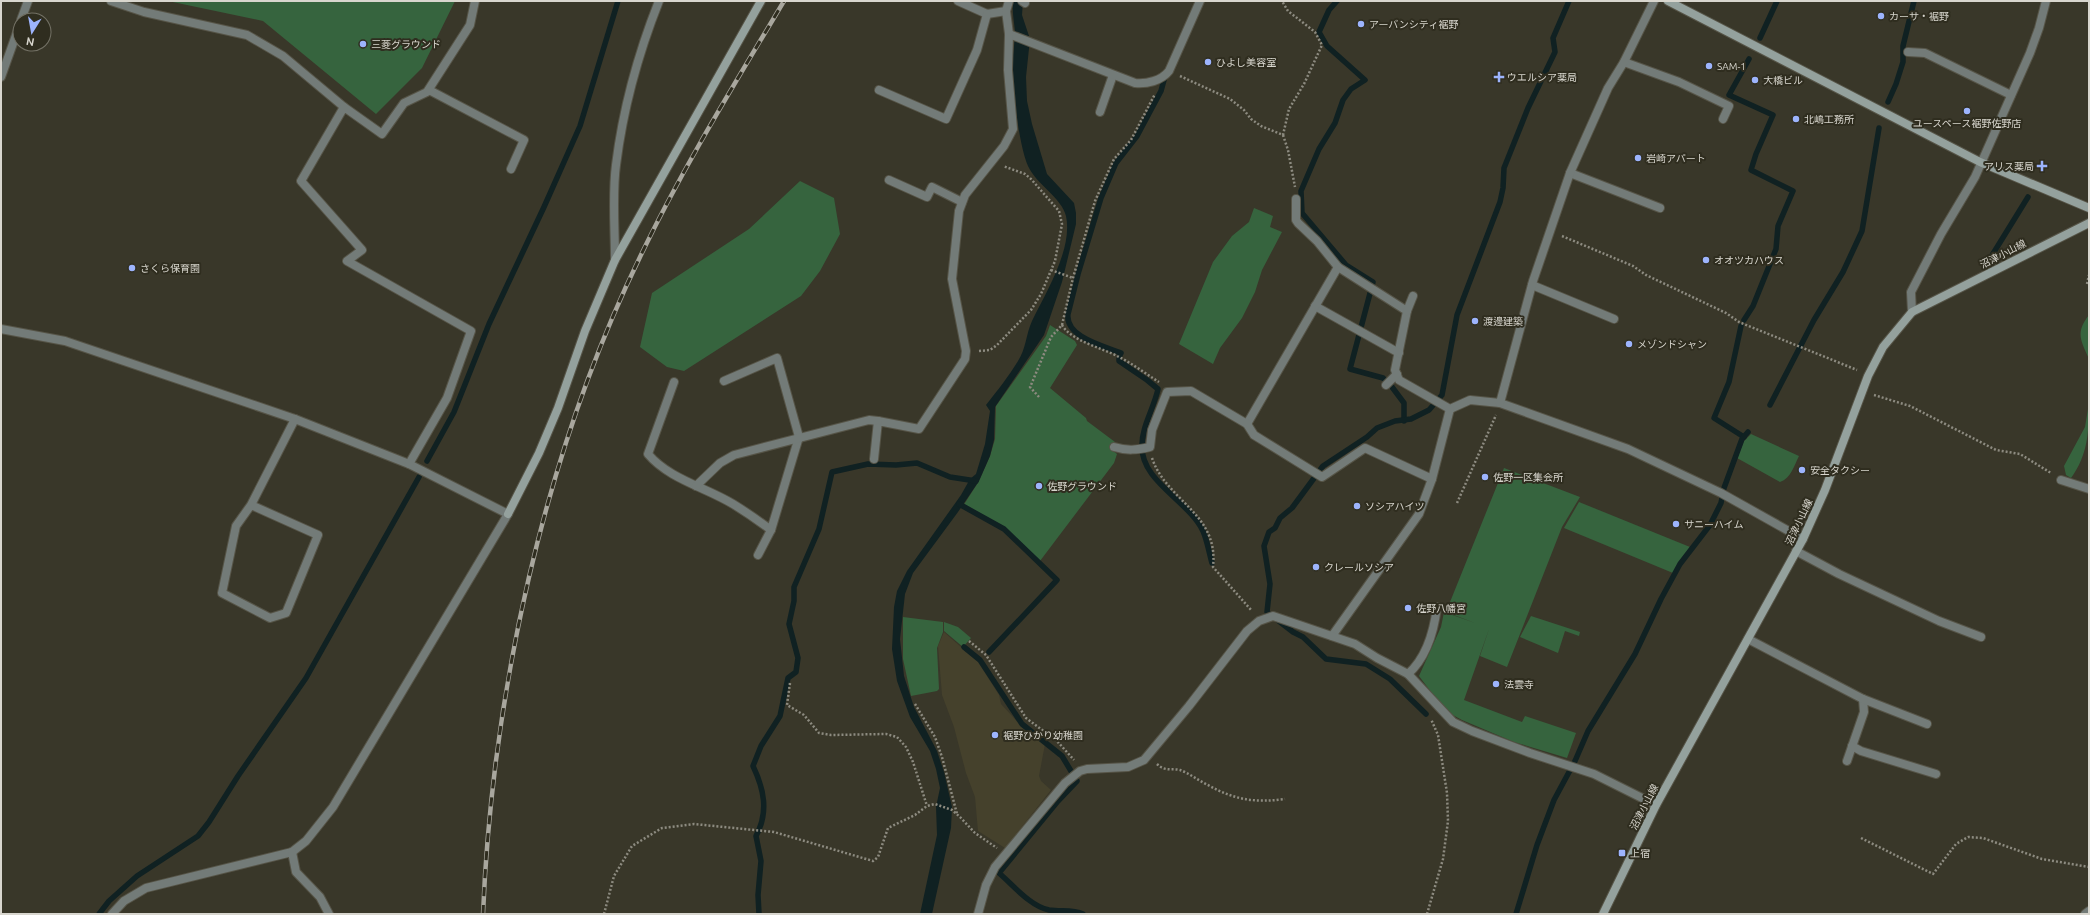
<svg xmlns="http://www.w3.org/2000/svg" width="2090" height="915" font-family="Ubuntu,'Noto Sans JP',sans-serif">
<rect width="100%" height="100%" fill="#393729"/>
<polygon fill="#45412c" points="944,632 978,662 999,695 1001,704 1022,727 1045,744 1039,776 1041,781 1051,790 1005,848 978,831 975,797 966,773 954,727 942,695 938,646"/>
<g fill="#36643e">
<polygon points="168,1 455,1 422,68 376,114 263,21"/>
<polygon points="800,181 834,198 840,234 820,271 801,296 684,371 667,367 640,347 652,293 749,229"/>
<polygon points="1254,208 1273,216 1270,227 1282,232 1262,270 1255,292 1242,318 1220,348 1213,364 1179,344 1213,262 1232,236 1249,222"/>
<path d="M 2089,315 L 2089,359 C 2081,340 2075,333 2089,315 Z"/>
<polygon points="1050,325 1075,341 1077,345 1050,388 1086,418 1087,421 1115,442 1112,450 1117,454 1114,463 1040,561 1006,529 963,506 979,481 990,456 995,439 996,406 1046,336"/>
<path d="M 2089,403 C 2089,431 2088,455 2071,478 L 2066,475 L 2064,466 L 2085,427 Z"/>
<path d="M 1751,434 L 1799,456 C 1794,466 1791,478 1780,482 L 1737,458 L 1744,441 Z"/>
<polygon points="1504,468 1580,497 1562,527 1507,667 1480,656 1489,629 1464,700 1522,722 1525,716 1576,733 1567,758 1514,742 1462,720 1449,713 1440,704 1419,676 1441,627 1444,612 1475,623 1446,612"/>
<polygon points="1579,502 1690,547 1673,573 1564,528"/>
<polygon points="1531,616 1580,632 1579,636 1565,631 1558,653 1520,637"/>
<polygon points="903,617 943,622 943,632 937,648 939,689 937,691 911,696 903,659"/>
<polygon points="944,622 958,627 971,638 963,647 944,631"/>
</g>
<path fill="#102122" d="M 1013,1 L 1023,1 L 1022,15 L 1030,39 L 1026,77 L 1027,101 L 1032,124 L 1047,174 L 1074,203 L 1076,213 L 1076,224 L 1062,282 L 1044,335 L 995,407 L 994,440 L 990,456 L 979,481 L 958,512 L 913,573 L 905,594 L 900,639 L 904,676 L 914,707 L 937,751 L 944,772 L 952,807 L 951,828 L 932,914 L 920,914 L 937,835 L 936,807 L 940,788 L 936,769 L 930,751 L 910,717 L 897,681 L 892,649 L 894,607 L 897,591 L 907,571 L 961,495 L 970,479 L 976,474 L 985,444 L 990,411 L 986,405 C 997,391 1009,376 1018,361 C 1026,349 1026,334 1032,321 C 1046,292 1073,249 1066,216 C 1062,198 1036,184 1028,166 C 1019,146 1012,86 1012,64 C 1013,53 1015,42 1015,31 C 1014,21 1012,12 1013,1 Z"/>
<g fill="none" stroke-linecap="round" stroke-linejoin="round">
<g stroke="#102122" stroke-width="5.5">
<polyline points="1337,1 1329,10 1319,32 1327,46 1365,80 1351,89 1343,100 1335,123 1319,149 1301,191 1302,213 1346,265 1373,282 1350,369 1383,378 1392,387 1404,403 1404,421"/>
<polyline points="1760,38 1777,1"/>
<polyline points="1888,102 1896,84 1903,62 1903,46 1914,1"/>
<polyline points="1991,257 2028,197"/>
<polyline points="1744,320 1753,306 1776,249 1778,226 1793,191 1751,170 1756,154 1773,115 1729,95 1749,59"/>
<polyline points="1741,326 1729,382 1714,418 1744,437"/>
<path d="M 1120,355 L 1121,353 C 1104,346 1065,337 1068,314 L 1078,274 L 1101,198 L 1116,163 L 1137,136 L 1161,91 L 1164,80"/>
<path d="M 1119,359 L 1119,361 L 1147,380 L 1158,389 C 1154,408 1142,426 1142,445 C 1140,481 1189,501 1203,531 C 1207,540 1209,552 1212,563"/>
<polyline points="1770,405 1814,320 1843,272 1862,231 1879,128"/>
<polyline points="427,461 454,412 489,324 544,207 580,126 618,1"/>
<polyline points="959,504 1004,529 1057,580 989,652"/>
<path d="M 964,647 L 980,660 L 1022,724 L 1062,756 L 1077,781 L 1058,801 L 999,873 C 1013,885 1030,906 1049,910 C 1061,912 1072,909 1083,914"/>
<polyline points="1426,714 1390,679 1366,664 1326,659 1303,637 1293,632 1267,612 1270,584 1264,546 1269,532 1275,528 1280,518 1292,508 1323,466 1367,437 1377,428 1395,421 1411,419 1429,410 1442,395 1457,315 1500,202 1503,188 1504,168 1528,108 1555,52 1553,38 1569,1"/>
<polyline points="99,914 109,901 137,876 198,836 209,822 238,776 306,678 419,477"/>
<path d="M 759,914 L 758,895 L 761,861 L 756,836 C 769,812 764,789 753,766 L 761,746 L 780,716 L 788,678 L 796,672 L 798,658 L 789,624 L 794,601 L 794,587 L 819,529 L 832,472 L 868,464 L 896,465 L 917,463 L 950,477 L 976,481"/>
<polyline points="1516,914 1537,845 1554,800 1575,761 1588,731 1635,654 1661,599 1680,564 1710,525 1721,503 1724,488 1742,439 1748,432"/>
</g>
<defs>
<g id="lane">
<polyline points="1908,52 1925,53 2011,95"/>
<polyline points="1100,112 1113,75"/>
<polyline points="889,180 927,197 932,187 962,202"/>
<polyline points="1796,551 1839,574 1939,621 1981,637"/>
<polyline points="1748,639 1863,699 1864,712 1847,761"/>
<polyline points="1863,699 1927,724"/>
<polyline points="1852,746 1861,751 1936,774"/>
</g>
<g id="street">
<polyline points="111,1 144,12 247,35 283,56 344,107"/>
<polyline points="958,1 987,14 1006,11"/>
<polyline points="1022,1 1025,3"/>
<polyline points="21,20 28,1"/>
<path d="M 1009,34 L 1135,83 C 1147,84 1161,81 1169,71 L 1200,1"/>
<polyline points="1624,62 1679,82 1729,106 1723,119"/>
<polyline points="1,77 20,24"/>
<polyline points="429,90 524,140 511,169"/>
<polyline points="879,90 946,119 977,50 987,14"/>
<polyline points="1570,173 1660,208"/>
<polyline points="1296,199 1296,220 1298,223 1317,241 1338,267 1407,311 1395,370 1399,380 1450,409 1470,400 1500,403 1628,449 1721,493 1803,539"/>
<path d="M 615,260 C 615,230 612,194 616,165 C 623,109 638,54 659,1"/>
<polyline points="1532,285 1614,319"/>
<polyline points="1315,306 1399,353"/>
<polyline points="1407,311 1413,296"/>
<polyline points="1912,312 1911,292 1941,234 1975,177 2030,53 2039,28 2046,1"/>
<polyline points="1,329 65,341 295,419 409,464 508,514 333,807 306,841 292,852 146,888 124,901 112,914"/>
<polyline points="724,381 777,358 799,437 771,530 758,555"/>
<path d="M 674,382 L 648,454 C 669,479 705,487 733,504 C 746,512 759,521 771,530"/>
<polyline points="1386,385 1397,374"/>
<polyline points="1500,403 1533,281 1570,173 1608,88 1624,62 1654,1"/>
<polyline points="1247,424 1338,267"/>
<path d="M 1114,447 C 1127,451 1137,450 1150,447 L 1152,430 L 1167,392 L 1191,391 L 1247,424 L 1254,435 L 1322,477 L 1365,448 L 1432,479"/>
<polyline points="874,459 878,421 919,429 965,359 966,351 952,279 959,211 965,195 1004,146 1013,129 1008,70 1009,34 1006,11 1009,1"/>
<polyline points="409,464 447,398 471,331 347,261 362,250 301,181 344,107 382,134 404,103 427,92 470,25 475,1"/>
<polyline points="2061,480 2089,489"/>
<polyline points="696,486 720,463 734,455 869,420 878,421"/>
<polyline points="251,505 318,535 286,613 270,618 222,593 236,526 251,505 295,419"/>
<polyline points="1332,636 1419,514 1432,479 1450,409"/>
<path d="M 1408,674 C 1426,658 1434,631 1437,607"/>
<polyline points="292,852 296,872 320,897 329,914"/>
<polyline points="978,914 986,885 995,867 1065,783 1080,771 1087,769 1128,767 1144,760 1189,706 1247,631 1259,621 1273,616 1355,644 1377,658 1408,674 1453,722 1472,731 1530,753 1594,774 1656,805"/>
<polyline points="2085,914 2089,911"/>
</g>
<g id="secondary">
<polyline points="1668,1 1980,162 2089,208"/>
<polyline points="508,514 539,453 558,408 585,331 615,260 761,1"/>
<polyline points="1603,914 1656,805 1803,539 1825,490 1868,376 1883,347 1912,312 2089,223"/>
</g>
</defs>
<use href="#lane" stroke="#565447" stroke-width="10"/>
<use href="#street" stroke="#565447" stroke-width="10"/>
<use href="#secondary" stroke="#565447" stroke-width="10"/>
<g stroke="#8d8b80" stroke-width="2.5" stroke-dasharray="2 2" stroke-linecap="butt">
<polyline points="1180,76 1230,99 1244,110 1251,119 1261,126 1283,135 1289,109 1304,84 1322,45 1315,32 1288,11 1282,1"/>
<polyline points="1283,135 1288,150 1295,187"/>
<polyline points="1562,236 1633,266 1646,275 1726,313 1739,322 1857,370"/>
<polyline points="1051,270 1073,278"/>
<polyline points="2087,284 2089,275"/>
<path d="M 1062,325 C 1071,341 1103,348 1119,357 C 1133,364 1146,374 1159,382"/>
<polyline points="979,351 990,350 997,345 1031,310 1041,294 1055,261 1062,224 1059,211 1031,179 1025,174 1003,166"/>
<polyline points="1874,395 1910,406 1996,450 2020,454 2051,473"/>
<polyline points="1039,397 1030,387 1031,385 1051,337 1062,325 1073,278 1095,201 1114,159 1131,140 1155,94"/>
<path d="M 1152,458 C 1167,502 1219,513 1213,567 L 1252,611"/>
<polyline points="1457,503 1496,415"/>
<polyline points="969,641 986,655 1026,718 1057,741 1074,760"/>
<polyline points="790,683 787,705 804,715 819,733 831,735 886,734 897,737 906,747 913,762 927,806"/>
<polyline points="915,704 935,737 942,757 957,814"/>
<path d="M 1157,764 C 1165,772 1172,768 1180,770 C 1189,773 1199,781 1208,785 C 1234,800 1256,803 1285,799"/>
<polyline points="1861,838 1933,874 1956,844 1968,837 1983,838 2042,859 2089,867"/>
<polyline points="604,914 614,876 632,846 662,828 694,824 774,832 873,861 878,857 888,828 915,815 927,806 935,804 952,810 960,817 975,833 997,848"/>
<polyline points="1427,914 1443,859 1448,821 1447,793 1438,735 1431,719"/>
</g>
<use href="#lane" stroke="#737b78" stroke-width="8"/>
<use href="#street" stroke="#737b78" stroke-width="8"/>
<use href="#secondary" stroke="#94a19d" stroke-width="8"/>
<defs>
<path id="rail" d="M 483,914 C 492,696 544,454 640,257 C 682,169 734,85 784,1"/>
</defs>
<use href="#rail" stroke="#a9a79e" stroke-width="4.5"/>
<use href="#rail" stroke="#2f2d1f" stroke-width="3" stroke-dasharray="9" stroke-linecap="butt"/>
</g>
<g fill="#9db4fd" stroke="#2f2d1f" stroke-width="1.5">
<circle cx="1881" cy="16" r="4"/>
<circle cx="1361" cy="24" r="4"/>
<circle cx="363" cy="44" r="4"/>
<circle cx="1208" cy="62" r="4"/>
<circle cx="1709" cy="66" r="4"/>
<path d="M1497 71h4v4h4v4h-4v4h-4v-4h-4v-4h4z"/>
<circle cx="1755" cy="80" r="4"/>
<circle cx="1967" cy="111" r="4"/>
<circle cx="1796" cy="119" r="4"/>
<circle cx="1638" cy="158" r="4"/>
<path d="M2040 160h4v4h4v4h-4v4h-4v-4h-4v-4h4z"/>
<circle cx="1706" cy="260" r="4"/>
<circle cx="132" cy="268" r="4"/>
<circle cx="1475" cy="321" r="4"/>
<circle cx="1629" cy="344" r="4"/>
<circle cx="1802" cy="470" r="4"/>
<circle cx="1485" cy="477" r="4"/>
<circle cx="1039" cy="486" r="4"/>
<circle cx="1357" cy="506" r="4"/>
<circle cx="1676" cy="524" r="4"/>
<circle cx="1316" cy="567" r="4"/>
<circle cx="1408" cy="608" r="4"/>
<circle cx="1496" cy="684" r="4"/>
<circle cx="995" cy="735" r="4"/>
<rect x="1618" y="849" width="8" height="8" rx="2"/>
</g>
<g text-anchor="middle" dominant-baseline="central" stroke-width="4" stroke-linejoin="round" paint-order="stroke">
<g font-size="10" fill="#d8d6ce" stroke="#2f2d1f" text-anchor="start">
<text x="1889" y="16">カーサ・裾野</text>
<text x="1369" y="24">アーバンシティ裾野</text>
<text x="371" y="44">三菱グラウンド</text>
<text x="1216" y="62">ひよし美容室</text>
<text x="1717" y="66">SAM-1</text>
<text x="1507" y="77">ウエルシア薬局</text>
<text x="1763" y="80">大橋ビル</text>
<text x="1804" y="119">北嶋工務所</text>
<text x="1967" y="123" text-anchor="middle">ユースペース裾野佐野店</text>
<text x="1646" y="158">岩崎アパート</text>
<text x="2034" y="166" text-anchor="end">アリス薬局</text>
<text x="1714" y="260">オオツカハウス</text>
<text x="140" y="268">さくら保育園</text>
<text x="1483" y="321">渡邊建築</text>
<text x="1637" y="344">メゾンドシャン</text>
<text x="1810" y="470">安全タクシー</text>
<text x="1493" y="477">佐野一区集会所</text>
<text x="1047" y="486">佐野グラウンド</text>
<text x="1365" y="506">ソシアハイツ</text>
<text x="1684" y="524">サニーハイム</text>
<text x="1324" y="567">クレールソシア</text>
<text x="1416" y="608">佐野八幡宮</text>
<text x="1504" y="684">法雲寺</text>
<text x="1003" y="735">裾野ひかり幼稚園</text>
<text x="1630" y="853">上宿</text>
</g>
<g font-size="10" fill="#d8d6ce" stroke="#2f2d1f">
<text transform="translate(2003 254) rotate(-27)">沼津小山線</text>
<text transform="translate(1799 522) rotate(-65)">沼津小山線</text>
<text transform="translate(1644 807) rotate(-63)">沼津小山線</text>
</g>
</g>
<rect width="2090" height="915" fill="none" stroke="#d8d6ce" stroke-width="4"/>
<g transform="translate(32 32) rotate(191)"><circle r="19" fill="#2f2d1f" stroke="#737165"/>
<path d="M0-3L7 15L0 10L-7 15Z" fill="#9db4fd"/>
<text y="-6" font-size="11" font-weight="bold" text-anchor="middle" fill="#d8d6ce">N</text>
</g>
</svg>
